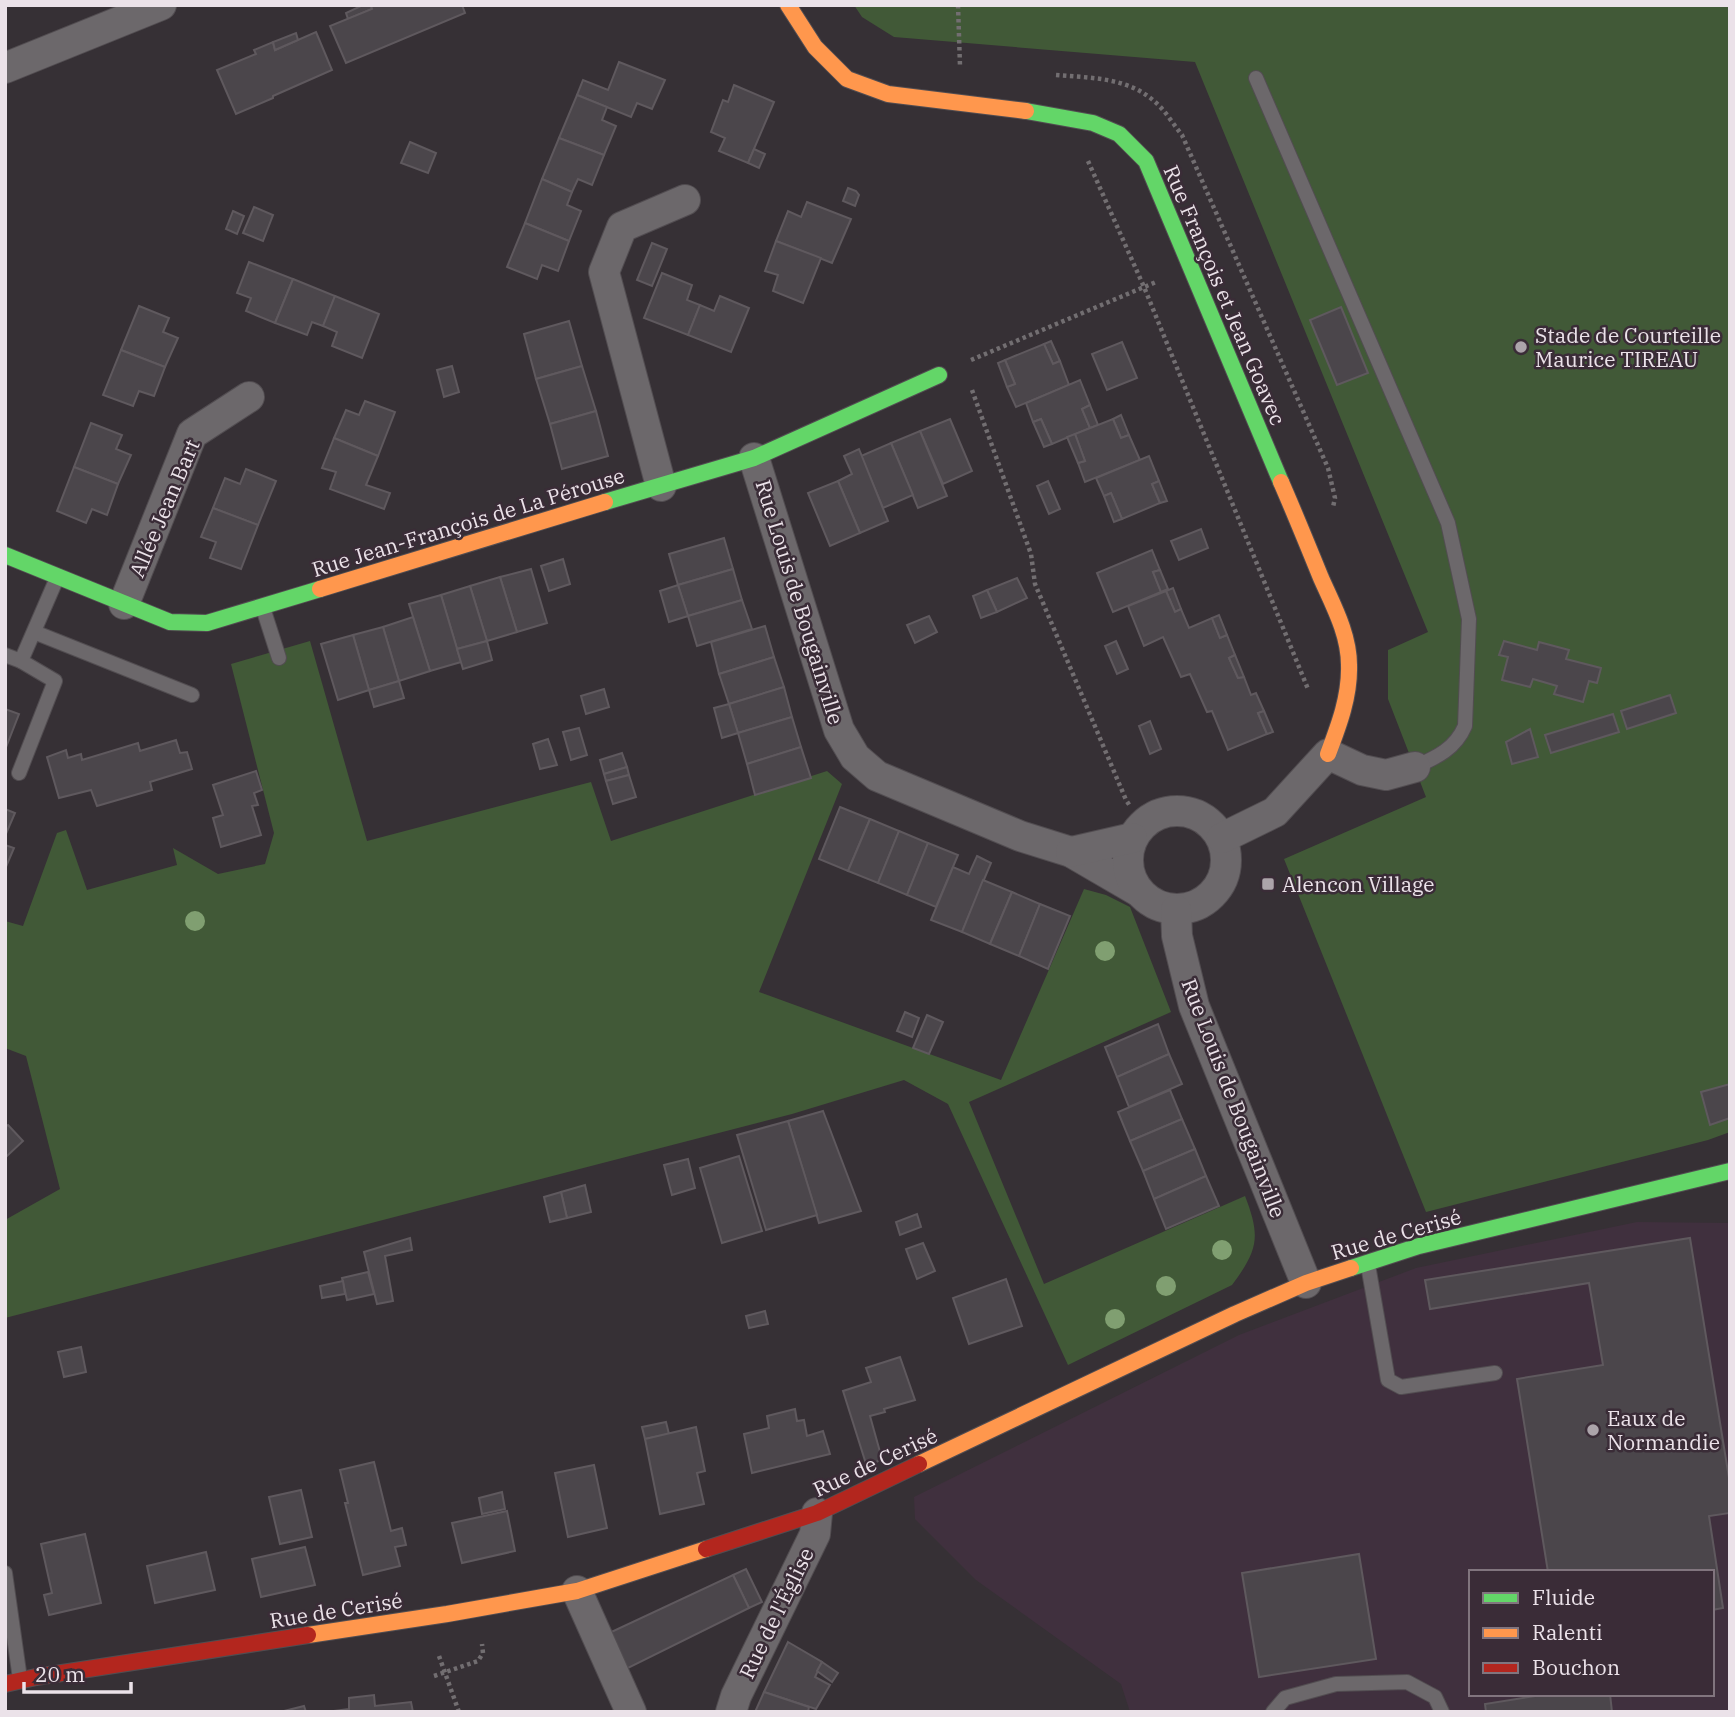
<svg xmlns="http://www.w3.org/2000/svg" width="1735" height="1717" font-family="'IBM Plex Serif',serif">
<rect width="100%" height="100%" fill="#363035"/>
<path fill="#40303e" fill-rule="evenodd" d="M 1637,1222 L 1730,1223 L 1730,1712 L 1130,1712 L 1121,1684 L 976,1580 L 915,1519 L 914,1497 L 1239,1335 L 1416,1268 ZM 1471,1572 L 1712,1572 L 1712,1694 L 1471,1694 Z"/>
<g fill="#415937">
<polygon points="854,5 1730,5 1730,1132 1708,1140 1426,1212 1284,859 1426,797 1388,699 1388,650 1428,632 1195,62 894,37 862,17"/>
<path d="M 310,641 L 367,841 L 591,782 L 611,841 L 827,771 L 842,784 L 759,992 L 1001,1080 L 1084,889 L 1106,895 L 1130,907 L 1171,1012 L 969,1102 L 1044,1284 L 1245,1196 C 1261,1237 1258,1250 1232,1285 L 1068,1365 L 948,1104 L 904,1080 L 792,1114 L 5,1318 L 5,1220 L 60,1189 L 26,1056 L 5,1048 L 5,921 L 23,926 L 57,833 L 66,830 L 87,890 L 177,865 L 173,848 L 218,874 L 265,864 L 274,833 L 231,664 Z"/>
</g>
<g fill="#4b464b" stroke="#5f595e" stroke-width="2">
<polygon points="363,5 371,5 372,9 348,19 346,13"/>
<polygon points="371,5 462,5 465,13 346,63 330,26 372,9"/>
<polygon points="316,32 332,70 273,96 273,98 236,114 217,70 256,54 254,50 273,42 275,50"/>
<polygon points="296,33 298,40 275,50 273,42"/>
<polygon points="619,62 665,80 652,109 637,103 631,117 577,95 583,80 608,90"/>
<polygon points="734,85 774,102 748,163 719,151 725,138 711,132 723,100 728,102"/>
<polygon points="577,95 607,107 602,120 616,126 604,155 559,138"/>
<polygon points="559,138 604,155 592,185 578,179 572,192 542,179"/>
<polygon points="410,142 436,153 428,173 401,163"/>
<polygon points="754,149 765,154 759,168 748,163"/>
<polygon points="542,179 572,192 567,205 581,211 569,241 525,223"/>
<polygon points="848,188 856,191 859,195 855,206 843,201"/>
<polygon points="807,202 851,219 832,263 776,241 788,211 801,217"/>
<polygon points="254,207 273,215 263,241 243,233"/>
<polygon points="233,211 244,216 237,234 226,229"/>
<polygon points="525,223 569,241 558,271 542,265 537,279 507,267"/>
<polygon points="776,241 821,258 803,303 773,291 778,275 765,271"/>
<polygon points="652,243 667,249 652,286 637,280"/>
<polygon points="249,262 293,279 275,323 246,311 251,298 237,293"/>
<polygon points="662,273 692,285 687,300 700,305 688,335 644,318"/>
<polygon points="293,279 335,296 323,326 312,322 307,335 275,323"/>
<polygon points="335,296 379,314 362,358 332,346 337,332 323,326"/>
<polygon points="720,296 749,308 731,352 688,335 700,305 714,311"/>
<polygon points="139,306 169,318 163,332 178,338 165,367 121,350"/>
<polygon points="1341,307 1368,373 1337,385 1310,320"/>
<polygon points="569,321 582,366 536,379 524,334"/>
<polygon points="1051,341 1060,361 1053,364 1044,344"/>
<polygon points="1122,342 1137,378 1107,390 1092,354"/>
<polygon points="1044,344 1053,364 1060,361 1069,385 1016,407 1007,387 1015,384 1005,360"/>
<polygon points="121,350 165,367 154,396 139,391 133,406 103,395"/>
<polygon points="1005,360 1015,384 1007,387 998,363"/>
<polygon points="452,366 459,392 444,397 437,370"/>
<polygon points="582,366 596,411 550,424 536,379"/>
<polygon points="1080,380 1090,405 1082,409 1090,428 1052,444 1041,419 1033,422 1026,403"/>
<polygon points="365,401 395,412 378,456 334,438 346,410 359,415"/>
<polygon points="1090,405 1098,425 1090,428 1082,409"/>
<polygon points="596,411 608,456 562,469 550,424"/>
<polygon points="1121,415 1129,435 1121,438 1113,419"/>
<polygon points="950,419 972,471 943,484 920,431"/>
<polygon points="1041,419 1052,444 1044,447 1033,422"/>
<polygon points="1113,419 1121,438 1129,435 1140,460 1085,482 1078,463 1085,461 1075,434"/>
<polygon points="91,423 122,435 116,449 131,455 118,484 74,467"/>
<polygon points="920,431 947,496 918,508 891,443"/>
<polygon points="1075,434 1085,461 1078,463 1067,437"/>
<polygon points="334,438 378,456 366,485 390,493 384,509 330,489 336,472 322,468"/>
<polygon points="891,443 913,495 883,508 861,456"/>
<polygon points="859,449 888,521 860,533 838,481 852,474 844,456"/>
<polygon points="1149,456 1159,481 1152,484 1160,503 1122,519 1111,493 1104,496 1096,478"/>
<polygon points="74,467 118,484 107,515 92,509 86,523 57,511"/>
<polygon points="246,469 276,481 258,525 213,508 225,478 240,484"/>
<polygon points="838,481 860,533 830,546 808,493"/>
<polygon points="1048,481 1060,509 1049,514 1037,486"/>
<polygon points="1159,481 1167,501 1160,503 1152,484"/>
<polygon points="1111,493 1122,519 1114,522 1104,496"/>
<polygon points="213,508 258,525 241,569 210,558 216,542 201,537"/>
<polygon points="1201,529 1208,548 1179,560 1171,541"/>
<polygon points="724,538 733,569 678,585 669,554"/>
<polygon points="1152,550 1160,570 1153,572 1161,592 1113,612 1097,573"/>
<polygon points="563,559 570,584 549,591 541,566"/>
<polygon points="531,569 547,623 517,632 500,577"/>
<polygon points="733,569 742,600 688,616 678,585"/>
<polygon points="1160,570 1168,589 1161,592 1153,572"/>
<polygon points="500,577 517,632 487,641 470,586"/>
<polygon points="1017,578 1027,598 997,612 987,590"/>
<polygon points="678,585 688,616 669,622 660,591"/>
<polygon points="470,586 487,641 457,649 441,595"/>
<polygon points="1173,588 1181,609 1175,612 1166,591"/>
<polygon points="987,590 997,612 981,618 973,596"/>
<polygon points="1166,591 1175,612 1181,609 1189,628 1212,618 1220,638 1227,635 1235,655 1229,658 1238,678 1244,677 1251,695 1256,693 1264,711 1258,713 1267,734 1228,750 1212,711 1207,712 1190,674 1181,677 1163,637 1144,646 1128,606"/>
<polygon points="441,595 461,662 430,671 409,604"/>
<polygon points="742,600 752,629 697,646 688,616"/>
<polygon points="1219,615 1227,635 1220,638 1212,618"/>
<polygon points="929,616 937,632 915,643 907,625"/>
<polygon points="413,617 430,671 399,681 383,627"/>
<polygon points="765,626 774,657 719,674 711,642"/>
<polygon points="383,627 399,681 369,690 353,635"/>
<polygon points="353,635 369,690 338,700 321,644"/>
<polygon points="487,641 492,660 463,669 457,649"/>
<polygon points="1116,641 1128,669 1117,674 1105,646"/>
<polygon points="1504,641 1537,650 1539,642 1569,650 1566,659 1601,668 1597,683 1589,681 1583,702 1554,694 1557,686 1533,679 1530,687 1502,680 1508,657 1499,655"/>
<polygon points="1235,655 1244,677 1238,678 1229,658"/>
<polygon points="774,657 784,687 729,704 719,674"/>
<polygon points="399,681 404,698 374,707 369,690"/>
<polygon points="784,687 792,717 738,733 729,704"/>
<polygon points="604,689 609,707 586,714 581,696"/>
<polygon points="1670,695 1676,713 1627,729 1621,711"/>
<polygon points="729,704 738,733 722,738 714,708"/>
<polygon points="5,709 19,714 5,750"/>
<polygon points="1264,711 1273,732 1267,734 1258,713"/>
<polygon points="1613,714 1619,732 1551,753 1545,735"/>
<polygon points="792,717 801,747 747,764 738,733"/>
<polygon points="1150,721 1161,749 1150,754 1139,726"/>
<polygon points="579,728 587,755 571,760 563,732"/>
<polygon points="1530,729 1538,757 1512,764 1506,742"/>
<polygon points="548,739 557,765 540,769 533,744"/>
<polygon points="176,740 180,753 187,752 192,769 150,782 152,790 97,806 91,790 59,798 47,757 66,750 68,758 81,754 82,760 138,743 140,751"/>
<polygon points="801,747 811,778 755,795 747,764"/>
<polygon points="622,753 627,767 604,774 600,760"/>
<polygon points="627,767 629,775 606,781 604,774"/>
<polygon points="256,771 262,790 254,793 258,805 252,806 261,835 221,847 213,818 223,815 213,785"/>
<polygon points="629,775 636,797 613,804 606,781"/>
<polygon points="840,807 870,819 848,871 819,859"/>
<polygon points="5,809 15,813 5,836"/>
<polygon points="870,819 899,831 878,883 848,871"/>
<polygon points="899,831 928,843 907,895 878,883"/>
<polygon points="928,843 958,855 936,907 907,895"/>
<polygon points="5,845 14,848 5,869"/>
<polygon points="977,856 991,863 962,932 931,920 953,867 969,874"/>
<polygon points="983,880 1012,892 990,944 962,932"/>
<polygon points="1012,892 1040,904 1019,956 990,944"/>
<polygon points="1040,904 1070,916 1048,969 1019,956"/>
<polygon points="905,1012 919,1018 912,1037 897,1031"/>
<polygon points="927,1015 943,1022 929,1054 913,1048"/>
<polygon points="1158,1024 1169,1054 1117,1077 1105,1047"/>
<polygon points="1169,1054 1182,1084 1129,1107 1117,1077"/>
<polygon points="1730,1084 1730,1118 1710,1125 1701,1092"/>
<polygon points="1170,1090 1182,1119 1130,1141 1118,1112"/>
<polygon points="823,1111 861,1211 819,1223 788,1121"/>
<polygon points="1182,1119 1195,1149 1143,1171 1130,1141"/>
<polygon points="788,1121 817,1215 766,1230 737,1135"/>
<polygon points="8,1125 23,1141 7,1156 5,1153 5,1127"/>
<polygon points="1195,1149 1206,1176 1154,1199 1143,1171"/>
<polygon points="739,1156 762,1231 722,1243 700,1168"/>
<polygon points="688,1159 695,1188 672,1195 664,1165"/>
<polygon points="1206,1176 1219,1206 1166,1229 1154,1199"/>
<polygon points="585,1185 591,1212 567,1218 561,1192"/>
<polygon points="561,1192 567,1218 550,1222 544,1197"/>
<polygon points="917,1214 921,1227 900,1235 896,1222"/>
<polygon points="410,1238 412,1250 385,1256 393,1301 377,1304 364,1252"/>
<polygon points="1690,1238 1730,1484 1730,1513 1709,1516 1723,1608 1712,1610 1712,1572 1548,1572 1517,1379 1603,1365 1589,1283 1430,1309 1425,1280"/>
<polygon points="923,1243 935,1271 917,1279 906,1249"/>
<polygon points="368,1272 374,1294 347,1300 342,1278"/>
<polygon points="1006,1279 1022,1326 969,1344 953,1298"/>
<polygon points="343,1281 345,1294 322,1298 320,1286"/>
<polygon points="765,1311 768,1324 749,1328 746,1316"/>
<polygon points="81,1347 86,1372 64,1377 58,1352"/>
<polygon points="900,1357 915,1400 884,1409 885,1412 870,1416 882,1459 867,1467 843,1391 871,1382 866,1368"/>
<polygon points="795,1409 797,1421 804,1420 807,1436 823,1431 830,1454 752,1473 744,1434 769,1428 767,1416"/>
<polygon points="666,1422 669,1434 645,1439 642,1427"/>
<polygon points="696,1427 705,1471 697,1473 704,1504 660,1514 645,1439"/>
<polygon points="374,1462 391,1531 402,1528 406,1545 395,1547 400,1566 363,1575 345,1503 348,1503 340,1470"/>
<polygon points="594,1465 607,1528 568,1537 555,1473"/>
<polygon points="301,1490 312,1537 280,1544 269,1497"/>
<polygon points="502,1492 505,1509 482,1514 479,1498"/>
<polygon points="507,1511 515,1551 462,1563 452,1523"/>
<polygon points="85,1534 101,1603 49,1615 44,1595 52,1593 41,1544"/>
<polygon points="305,1547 315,1585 261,1597 252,1559"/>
<polygon points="206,1552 215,1590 155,1603 147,1566"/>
<polygon points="1359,1554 1376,1659 1259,1677 1242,1573"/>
<polygon points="746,1569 762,1602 749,1608 733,1575"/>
<polygon points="733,1575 749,1608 624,1670 607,1634"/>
<polygon points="788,1642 822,1662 815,1677 830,1685 816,1709 764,1692"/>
<polygon points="822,1662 838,1673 832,1682 817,1671"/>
<polygon points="764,1692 809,1707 808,1712 755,1712"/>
<polygon points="1548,1694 1610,1694 1612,1712 1486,1712 1485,1704"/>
<polygon points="374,1695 375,1706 411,1702 413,1712 326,1712 349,1709 349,1698"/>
<polygon points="304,1706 306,1712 280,1712"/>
</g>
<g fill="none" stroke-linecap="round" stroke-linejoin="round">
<defs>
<g id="lane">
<path d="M 1256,78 L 1448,523 L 1469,619 L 1465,726 C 1455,749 1437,757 1415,767"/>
<polyline points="263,608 279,658"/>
<polyline points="34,632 192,695"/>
<polyline points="5,655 21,661"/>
<polyline points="19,773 55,681 21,661 57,578"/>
<polyline points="1368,1265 1388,1380 1401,1387 1495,1373"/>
<polyline points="5,1573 20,1679"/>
<polyline points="1273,1712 1285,1698 1336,1684 1407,1682 1435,1697 1442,1712"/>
</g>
<g id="street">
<polyline points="5,68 161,5"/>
<polyline points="754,458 839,730 855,757 877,776 1020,836 1071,852 1138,891"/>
<polyline points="661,486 604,272 622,227 685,200"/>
<polyline points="124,604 192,434 249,397"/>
<circle cx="1177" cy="860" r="49"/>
<polyline points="1222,838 1275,812 1328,754 1362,770 1386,775 1415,767"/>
<polyline points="1071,852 1132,838"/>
<polyline points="1176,910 1177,936 1194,1006 1306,1283"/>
<polyline points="577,1591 631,1712"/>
<polyline points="731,1712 736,1696 815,1534 817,1513"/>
</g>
<g id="fast">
<polyline points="1026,111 1093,123 1119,134 1146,161 1281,482"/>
<polyline points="605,502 754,458 939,375"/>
<polyline points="5,555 170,622 207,623 320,589"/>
<polyline points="1351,1268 1419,1246 1730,1171"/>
</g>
<g id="slow">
<polyline points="788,5 815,47 847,79 888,94 1026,111"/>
<path d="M 1281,482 C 1295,514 1308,546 1321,578 C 1333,605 1349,634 1349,665 C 1350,696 1339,725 1328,754"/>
<polyline points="320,589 605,502"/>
<polyline points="919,1464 1235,1314 1306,1283 1351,1268"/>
<polyline points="308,1635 447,1614 577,1591 706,1549"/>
</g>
<g id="jam">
<polyline points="706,1549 817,1513 919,1464"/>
<polyline points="5,1684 36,1677 308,1635"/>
</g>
</defs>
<use href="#lane" stroke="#524d51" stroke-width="16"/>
<use href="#street" stroke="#524d51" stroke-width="32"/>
<use href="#fast" stroke="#524d51" stroke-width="18"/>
<use href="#slow" stroke="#524d51" stroke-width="18"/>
<use href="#jam" stroke="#524d51" stroke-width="18"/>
<g stroke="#726e71" stroke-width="4.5" stroke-dasharray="3.5 3.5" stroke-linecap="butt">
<polyline points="958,5 960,66"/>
<path d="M 1056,75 C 1090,78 1127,77 1154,101 C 1165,110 1173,124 1182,135 L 1328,468 L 1335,498 L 1333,507"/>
<polyline points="1088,161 1144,287 1308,689"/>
<polyline points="971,360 1156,282"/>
<polyline points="972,390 1031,554 1035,584 1126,800 1130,806"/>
<polyline points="439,1656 459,1712"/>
<polyline points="434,1676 478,1661 483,1653 482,1644"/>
</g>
<use href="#lane" stroke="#6c686b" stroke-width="14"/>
<use href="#street" stroke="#6c686b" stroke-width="30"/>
<use href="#fast" stroke="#63d668" stroke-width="16"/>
<use href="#slow" stroke="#ff974d" stroke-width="16"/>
<use href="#jam" stroke="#b3261e" stroke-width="16"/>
</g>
<g fill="#809f71">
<circle cx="195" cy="921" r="10"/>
<circle cx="1105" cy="951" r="10"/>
<circle cx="1222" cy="1250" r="10"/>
<circle cx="1166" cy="1286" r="10"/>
<circle cx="1115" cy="1319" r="10"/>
</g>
<g fill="#aca4aa" stroke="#3a2c37" stroke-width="2.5">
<circle cx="1521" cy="347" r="7"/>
<rect x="1261" y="877" width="14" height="14" rx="3.5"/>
<circle cx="1593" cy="1430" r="7"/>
</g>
<g text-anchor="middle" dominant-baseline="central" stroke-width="5" stroke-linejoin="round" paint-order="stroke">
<g font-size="21" fill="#ebe2e9" stroke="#3a2c37">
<text transform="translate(1225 295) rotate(67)">Rue François et Jean Goavec</text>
<text transform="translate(164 508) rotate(-67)">Allée Jean Bart</text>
<text transform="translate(468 522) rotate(-17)">Rue Jean-François de La Pérouse</text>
<text transform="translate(800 602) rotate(73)">Rue Louis de Bougainville</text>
<text transform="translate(1234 1098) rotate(69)">Rue Louis de Bougainville</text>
<text transform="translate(1396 1234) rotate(-16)">Rue de Cerisé</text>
<text transform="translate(875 1462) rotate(-25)">Rue de Cerisé</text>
<text transform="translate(336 1610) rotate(-9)">Rue de Cerisé</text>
<text transform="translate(776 1613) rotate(-64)">Rue de l'Église</text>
</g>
<g font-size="21" fill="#ebe2e9" stroke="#3a2c37" text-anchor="start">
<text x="1535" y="335">Stade de Courteille<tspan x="1535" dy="24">Maurice TIREAU</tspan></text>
<text x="1282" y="884">Alencon Village</text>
<text x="1607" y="1418">Eaux de<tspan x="1607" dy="24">Normandie</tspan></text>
</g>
</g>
<rect width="1735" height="1717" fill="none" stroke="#ebe2e9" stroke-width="14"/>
<rect x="1469" y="1570" width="245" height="126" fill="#3a2c37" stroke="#81757e" stroke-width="2"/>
<rect x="1483" y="1593" width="35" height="10" fill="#63d668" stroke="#81757e" stroke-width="2"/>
<text x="1532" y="1605" font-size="21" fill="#ebe2e9">Fluide</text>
<rect x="1483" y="1628" width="35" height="10" fill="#ff974d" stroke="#81757e" stroke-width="2"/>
<text x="1532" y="1640" font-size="21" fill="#ebe2e9">Ralenti</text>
<rect x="1483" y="1663" width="35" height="10" fill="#b3261e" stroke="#81757e" stroke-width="2"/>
<text x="1532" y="1675" font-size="21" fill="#ebe2e9">Bouchon</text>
<path d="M24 1682v10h107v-10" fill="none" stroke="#ebe2e9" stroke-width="3.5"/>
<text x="35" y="1682" font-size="21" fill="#ebe2e9" stroke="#3a2c37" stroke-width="5" paint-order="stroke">20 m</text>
</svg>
